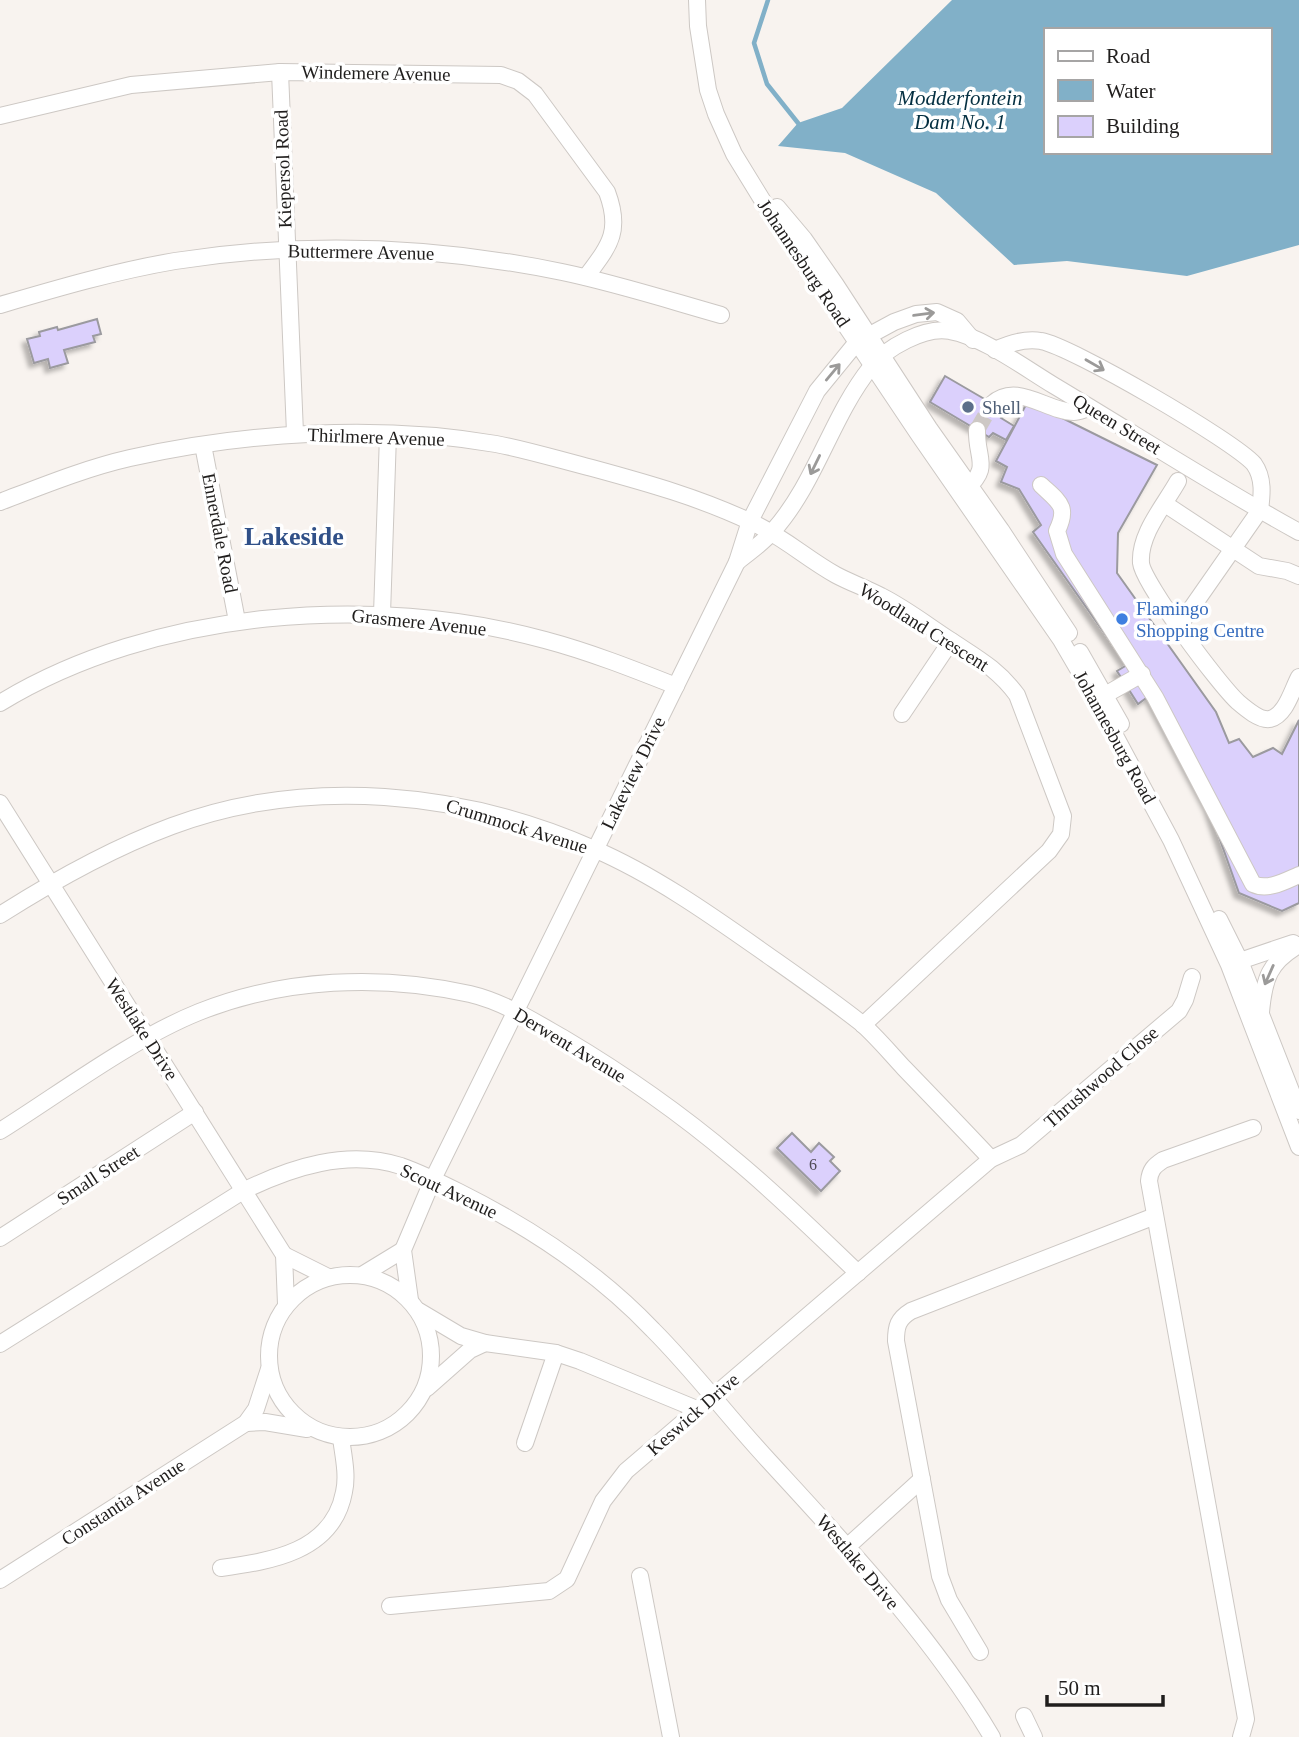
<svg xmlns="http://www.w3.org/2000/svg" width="1299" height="1737" font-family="'Times New Roman',serif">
<defs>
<filter id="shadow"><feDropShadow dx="-4.5" dy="4.5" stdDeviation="2" flood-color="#0004"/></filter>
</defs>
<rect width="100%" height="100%" fill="#f8f3ef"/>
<path fill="#81b0c8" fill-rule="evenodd" d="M 952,0 L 1299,0 L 1299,245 L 1187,276 L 1067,261 L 1014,265 L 936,193 L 845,153 L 778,146 L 798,123 L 842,108 ZM 1045,30 L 1269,30 L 1269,152 L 1045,152 Z"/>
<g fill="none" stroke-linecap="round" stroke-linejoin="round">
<polyline stroke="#81b0c8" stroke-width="4.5" points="768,0 754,43 767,84 798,123"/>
</g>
<g fill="#dbd0fc" stroke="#9b9a9f" stroke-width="2" filter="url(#shadow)">
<polygon points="97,319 101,334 93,336 95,342 64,350 68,363 50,368 48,359 34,363 27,339 40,336 39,332 57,327 58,330"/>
<polygon points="945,376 1005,411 1001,418 1014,426 1006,440 993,433 989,437 930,402"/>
<polygon points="1028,401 1157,465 1118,533 1117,573 1216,712 1229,743 1239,739 1253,757 1273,748 1282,754 1299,720 1299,903 1282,911 1239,893 1208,806 1149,696 1138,704 1117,671 1127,665 1033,532 1041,525 1019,489 1001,482 1007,467 996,461"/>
<polygon points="792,1133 811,1152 819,1143 834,1157 830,1161 840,1171 821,1191 777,1148"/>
</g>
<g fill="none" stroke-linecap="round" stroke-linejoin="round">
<polyline stroke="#cdc8c5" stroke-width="16" stroke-dasharray="16 8" stroke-linecap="butt" points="977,430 992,404"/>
<defs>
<g id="minor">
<polyline points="697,0 698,26 708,90 716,114 734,154 769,211 919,435 1061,640 1096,700 1171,840 1229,965 1299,1147"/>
<polyline points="280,72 295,433"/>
<path d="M 0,116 L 131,85 L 280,72 L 501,75 L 518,81 L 535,94 L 607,192 C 622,232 609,246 586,277"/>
<polyline points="777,207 804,239 836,285 929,428 1001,530 1069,633"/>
<path d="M 0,305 C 58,288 116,271 175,261 C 303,241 435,246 562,272 C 615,283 668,300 721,315"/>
<path d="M 995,350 C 1008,344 1026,338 1041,341 C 1071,346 1234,441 1254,464 C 1264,478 1262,495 1260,510 L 1179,626"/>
<path d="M 992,404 C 1017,381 1047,412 1074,412 C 1079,412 1085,409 1090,408"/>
<polyline points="203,445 237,621"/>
<path d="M 1178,481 C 1164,506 1139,534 1141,563 C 1143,583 1220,686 1238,702 C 1245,708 1260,721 1270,719 C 1286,715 1292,690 1299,677"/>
<path d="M 1041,485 C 1059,502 1069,506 1057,531 L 1064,554 L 1155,697 L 1253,884 C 1268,891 1285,881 1299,875"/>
<path d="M 965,490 C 992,467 976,459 977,430"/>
<path d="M 0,502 C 42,486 86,468 130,458 C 245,432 379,424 496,444 C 528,450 560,460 592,468 C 647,483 701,498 753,523 C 782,536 807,559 836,575 C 851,583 866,588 881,596 C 905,608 927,625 950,640 C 977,658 998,669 1017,695 L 1063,816 L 1061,834 L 1049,851 L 863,1025"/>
<polyline points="1165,504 1259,566 1287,571 1299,576"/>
<path d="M 737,562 C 749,552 763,543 773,531 C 816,483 831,417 871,367 C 886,348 925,326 950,331 C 981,336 1025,368 1053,385 C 1135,434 1215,486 1299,532"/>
<polyline points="382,614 388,435"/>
<polyline points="1080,652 1121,724"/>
<polyline points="1098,699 1142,674"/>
<path d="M 0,703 C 154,609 374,593 545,640 C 590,652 633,669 676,686"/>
<polyline points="902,714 951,641"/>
<polyline points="0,803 284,1255 286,1304"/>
<path d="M 0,915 C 55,880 110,849 172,826 C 307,776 463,791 594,849 C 652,874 708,913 759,949 C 793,973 828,997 861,1023 C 876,1036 890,1053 904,1068 C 933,1098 962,1128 991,1159"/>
<polyline points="1219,919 1240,961 1299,1111"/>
<polyline points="1231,964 1293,943"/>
<path d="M 1261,1012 C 1264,979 1269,962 1299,945"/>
<path d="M 0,1131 C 62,1092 132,1039 199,1012 C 284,978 381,974 470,994 C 504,1002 535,1022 565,1039 C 624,1074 681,1114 733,1158 C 777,1194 817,1234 858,1273"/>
<polyline points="0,1238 195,1112"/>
<polyline points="284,1255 328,1277"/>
<circle cx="350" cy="1356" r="81"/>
<polyline points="362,1275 403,1250"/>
<polyline points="410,1300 403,1250 433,1179 737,562 750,521 817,391 857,342 894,322 916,314 937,312 957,321 973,340"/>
<polyline points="419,1311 461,1336 485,1343 556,1353 580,1361 699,1410"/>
<path d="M 0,1344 L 243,1191 C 292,1167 347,1149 401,1166 C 421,1173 441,1183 459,1192 C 529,1227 599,1273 653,1330 C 694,1371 729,1418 769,1461 C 848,1547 932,1636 992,1737"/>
<polyline points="427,1388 470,1350 485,1343"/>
<polyline points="246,1423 265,1422 307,1429"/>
<polyline points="525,1443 556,1353"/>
<polyline points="847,1547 922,1479"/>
<path d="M 221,1568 C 271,1561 333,1552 344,1492 C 348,1475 343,1454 341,1438"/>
<polyline points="640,1576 671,1737"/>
<polyline points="0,1580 246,1423 256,1409 269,1369"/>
<polyline points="390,1606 549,1591 567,1579 603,1501 626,1471 991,1159 1021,1145 1179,1011 1185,1000 1192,977"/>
<path d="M 980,1652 L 949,1600 L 940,1576 L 896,1341 C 896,1326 898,1319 911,1311 L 1155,1216"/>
<polyline points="1024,1716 1034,1737"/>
<path d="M 1241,1737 L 1246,1719 L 1244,1707 L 1149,1181 C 1150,1170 1154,1166 1163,1160 L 1253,1128"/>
</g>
</defs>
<use href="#minor" stroke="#cdc8c4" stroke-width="18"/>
<use href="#minor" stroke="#fff" stroke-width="16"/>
</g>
<defs><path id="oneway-shaft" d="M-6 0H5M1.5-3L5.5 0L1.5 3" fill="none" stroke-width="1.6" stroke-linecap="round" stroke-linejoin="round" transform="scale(1.75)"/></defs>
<g stroke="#9b9a99">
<use href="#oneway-shaft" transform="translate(924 314) rotate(-8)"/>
<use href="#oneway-shaft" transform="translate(1095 365) rotate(30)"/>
<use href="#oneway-shaft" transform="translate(833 372) rotate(-50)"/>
<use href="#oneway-shaft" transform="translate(815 465) rotate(116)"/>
<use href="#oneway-shaft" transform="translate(1269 975) rotate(114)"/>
</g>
<circle fill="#5c6f8a" stroke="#fff" stroke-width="2.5" cx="968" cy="407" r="7"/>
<circle fill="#3f7fe0" stroke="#fff" stroke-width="2.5" cx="1122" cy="619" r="7"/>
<g text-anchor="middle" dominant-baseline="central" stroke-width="7" stroke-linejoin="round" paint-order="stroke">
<g font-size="16" fill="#4f4a55">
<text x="813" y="1164">6</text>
</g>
<g font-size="19" fill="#201e1d" stroke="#fff">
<text transform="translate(376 73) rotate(1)">Windemere Avenue</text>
<text transform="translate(283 169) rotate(-92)">Kiepersol Road</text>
<text transform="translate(361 252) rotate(1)">Buttermere Avenue</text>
<text transform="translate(804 263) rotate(56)">Johannesburg Road</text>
<text transform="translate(1117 424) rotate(31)">Queen Street</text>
<text transform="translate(376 437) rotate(2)">Thirlmere Avenue</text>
<text transform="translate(220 533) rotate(79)">Ennerdale Road</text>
<text transform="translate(419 622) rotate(6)">Grasmere Avenue</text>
<text transform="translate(924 627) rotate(32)">Woodland Crescent</text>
<text transform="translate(1115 737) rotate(61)">Johannesburg Road</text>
<text transform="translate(633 773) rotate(-64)">Lakeview Drive</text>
<text transform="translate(517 826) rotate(17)">Crummock Avenue</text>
<text transform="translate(142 1029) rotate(57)">Westlake Drive</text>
<text transform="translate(570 1045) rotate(31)">Derwent Avenue</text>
<text transform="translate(1101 1077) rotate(-41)">Thrushwood Close</text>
<text transform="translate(98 1175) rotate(-33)">Small Street</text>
<text transform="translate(449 1191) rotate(25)">Scout Avenue</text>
<text transform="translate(693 1414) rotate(-41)">Keswick Drive</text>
<text transform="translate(123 1502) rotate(-33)">Constantia Avenue</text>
<text transform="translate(858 1562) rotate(50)">Westlake Drive</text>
</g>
<g font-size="19" fill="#4e5e75" stroke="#fff" text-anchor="start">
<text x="982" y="407">Shell</text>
</g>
<g font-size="19" fill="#366cbe" stroke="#fff" text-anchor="start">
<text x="1136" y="608">Flamingo<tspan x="1136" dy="22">Shopping Centre</tspan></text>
</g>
<g font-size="21" font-style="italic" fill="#042f41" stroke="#fff">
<text x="960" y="98">Modderfontein<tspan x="960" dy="24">Dam No. 1</tspan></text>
</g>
<g font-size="26" font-weight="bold" fill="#305088" stroke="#fff">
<text x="294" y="536">Lakeside</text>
</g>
</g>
<rect x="1044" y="28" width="228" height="126" fill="#ffffff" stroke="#a6a5a5" stroke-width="2"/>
<rect x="1058" y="51" width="35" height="10" fill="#ffffff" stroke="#a6a5a5" stroke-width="2"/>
<text x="1106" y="63" font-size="21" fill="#201e1d">Road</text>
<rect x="1058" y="80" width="35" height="21" fill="#81b0c8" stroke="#a6a5a5" stroke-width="2"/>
<text x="1106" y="98" font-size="21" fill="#201e1d">Water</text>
<rect x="1058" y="116" width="35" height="21" fill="#dbd0fc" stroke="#a6a5a5" stroke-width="2"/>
<text x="1106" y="133" font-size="21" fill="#201e1d">Building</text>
<path d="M1047 1695v10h116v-10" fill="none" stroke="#201e1d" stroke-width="3.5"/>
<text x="1058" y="1695" font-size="21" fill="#201e1d" stroke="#ffffff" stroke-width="5" paint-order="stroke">50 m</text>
</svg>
